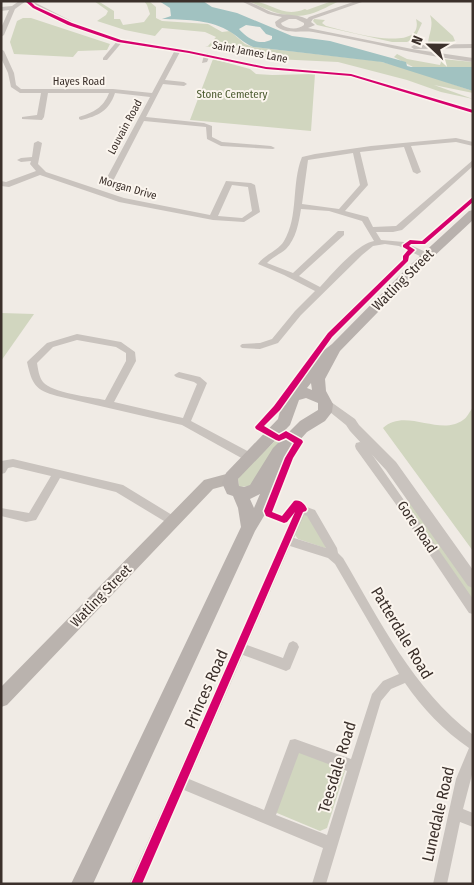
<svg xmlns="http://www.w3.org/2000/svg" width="474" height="885" font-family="'Fira Sans Condensed',sans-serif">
<rect width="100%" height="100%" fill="#f0ebe5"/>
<g fill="#d1d6bf">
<polygon points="94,1 98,1 114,11 114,19 120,19 123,25 144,22 150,14 147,5 144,1 149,1 156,7 156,18 162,21 208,24 222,32 230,31 245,44 253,47 378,61 402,67 473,91 473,93 434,85 473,99 441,92 407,80 338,62 275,59 205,46 208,46 216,37 205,32 162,28 155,36 125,30 97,21 106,15 108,11"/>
<path d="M 249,1 C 272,1 281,19 305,9 L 307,10 L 332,1 L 340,1 C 330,5 321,11 310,14 C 289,20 268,11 249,1 Z"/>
<path d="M 430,15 L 453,36 L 455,41 L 444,45 L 428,43 C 429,33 434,26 430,15 Z"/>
<polygon points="23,18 31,18 110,44 107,50 78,51 73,57 14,54 10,42 17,21"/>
<path d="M 314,19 L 325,20 L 322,23 L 326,26 C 343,30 426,56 416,19 L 422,23 L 415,38 L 407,42 L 392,42 L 317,25 L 313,21 Z"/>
<polygon points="397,54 407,59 440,65 442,59 473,62 473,67 413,67 394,57"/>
<polygon points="213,59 250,69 256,74 272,75 315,74 311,131 190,120"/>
<polygon points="1,313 34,314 1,361"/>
<path d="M 473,407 L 473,551 L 383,428 C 405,407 440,437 463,420 C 467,418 470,411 473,407 Z"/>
<polygon points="276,440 282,442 251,486 239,487 238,479 241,474"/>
<polygon points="408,500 427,522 473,588 473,604 405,504"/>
<polygon points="301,514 307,514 327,547 325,548 298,539 295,535"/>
<polygon points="301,751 340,766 345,771 327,828 320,831 277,813 277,805 295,753"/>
</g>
<path fill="#a1c2c1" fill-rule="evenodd" d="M 159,1 L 203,1 L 212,7 L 237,13 L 292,36 L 330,41 L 406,62 L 407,66 L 411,67 L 473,67 L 473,91 L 382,62 L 253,47 C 243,43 237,35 227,30 C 208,19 183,20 162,19 L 171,16 L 170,8 ZM 246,25 L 260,27 L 266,34 L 272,36 L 272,39 C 260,47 247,38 239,29 Z"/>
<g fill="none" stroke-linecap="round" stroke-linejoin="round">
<g fill="#c9c3be" fill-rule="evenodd">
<polygon points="19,1 26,1 15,9 4,35 1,37 1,28 9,10 1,11 1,7 12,6"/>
<path d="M 241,1 C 253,1 261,8 271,12 C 283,16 296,13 307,19 L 309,17 L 356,1 L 365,1 L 313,19 L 311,22 L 315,25 L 308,28 L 412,49 L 473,58 L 473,62 C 419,56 367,41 313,32 C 301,30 287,35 276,26 L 275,22 L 282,17 L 268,14 ZM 289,19 L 296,19 L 304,23 L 304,25 C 298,30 288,29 282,25 L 281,23 Z"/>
<polygon points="118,40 123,41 107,60 103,60 103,58"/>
<polygon points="473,44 473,48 414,49 411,47 414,45"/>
<path d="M 178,48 L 181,50 L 165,80 L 184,82 L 187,84 L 184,86 L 163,84 L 146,117 L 204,123 L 212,126 L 212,137 L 222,142 L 271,146 L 275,148 L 273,149 L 221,146 L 207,139 L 206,127 L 144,121 L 112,183 L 108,185 L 105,185 L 104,183 L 150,97 L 115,93 C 109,111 98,116 81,120 L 79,119 L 79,117 C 94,112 103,108 109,93 L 48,93 L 44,117 L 42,120 L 22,119 L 22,117 L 37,115 L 41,93 L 20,93 L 11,87 L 8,73 L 1,58 L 1,49 L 4,51 L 14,73 L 16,85 L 21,89 L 113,89 L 152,93 L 175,50 Z"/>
<polygon points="207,53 210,55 207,62 202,63 204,55"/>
<path d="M 456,138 L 473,142 L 473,146 L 456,142 L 411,146 L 421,172 L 417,174 L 413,172 L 404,147 L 360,152 L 368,185 L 345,211 L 368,217 L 373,227 L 396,226 L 473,160 L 473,166 L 402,230 L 393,232 L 376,232 L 381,240 L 404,242 L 430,254 L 430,258 L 424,258 L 399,246 L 385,244 L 373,246 L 362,255 L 301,315 L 278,343 L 260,349 L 242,348 L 240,346 L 242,344 L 260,343 L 272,339 L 295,311 L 315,291 L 284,275 L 258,264 C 265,254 278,251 284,241 C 299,216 291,184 302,157 L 315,154 L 371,146 ZM 353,153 L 360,185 L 339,209 L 302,204 L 308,160 ZM 301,209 L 329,211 L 362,221 L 374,241 C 357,244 332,274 320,287 L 299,276 L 344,235 L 344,231 L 338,231 L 293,273 L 267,263 C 273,257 280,254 286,249 C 296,239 299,222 301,209 Z"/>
<path d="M 38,141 L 42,143 L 38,164 L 46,172 L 124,198 L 210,215 L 226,181 L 251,183 L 255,185 L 260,212 L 244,222 L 213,220 L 119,202 L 40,175 L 9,187 L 1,186 L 1,181 L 6,182 L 36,171 L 30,164 L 31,161 L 21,162 L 17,160 L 21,158 L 32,157 L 34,143 ZM 232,185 L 248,187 L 252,211 L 242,218 L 218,216 Z"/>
<path d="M 77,334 L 121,342 L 135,352 L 136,361 L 114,402 L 183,418 L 197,384 L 194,382 L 176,377 L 174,375 L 179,372 L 200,377 L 207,383 L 191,421 L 253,454 L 254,457 L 253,460 L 245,460 L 182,425 L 57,396 C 35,390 32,384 27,362 L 29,360 L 47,343 ZM 77,340 L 116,347 L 126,353 L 126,361 L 105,400 C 91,397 52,393 43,382 C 39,377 38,369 37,363 L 53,347 Z"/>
<polygon points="360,442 364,443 473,599 473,614 469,613 395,503 356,449 355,446 356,443"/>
<polygon points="13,459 123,485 177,518 178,521 177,524 173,525 169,524 116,492 60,478 36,520 26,522 1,516 1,508 29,513 51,476 13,467 8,468 5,473 1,474 1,461"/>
<path d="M 301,505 L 315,510 L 337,548 L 338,553 L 343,558 C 380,621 413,689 473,735 L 473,771 L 463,809 L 473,813 L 473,827 L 460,822 L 447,884 L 433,884 L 456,779 L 469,748 C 444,731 422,708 405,683 L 391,689 L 381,701 L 326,884 L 312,884 L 323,848 L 184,790 L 143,884 L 129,884 L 282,540 L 297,506 ZM 304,515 L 307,516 L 326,548 L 294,538 ZM 290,546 L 328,558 L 335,564 L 399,674 L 383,681 L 372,694 L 351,759 L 295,739 L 290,740 L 264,810 L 189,779 L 243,655 L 286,671 L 290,669 L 299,647 L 297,643 L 293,641 L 289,643 L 283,658 L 247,645 ZM 299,753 L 347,771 L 327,835 L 276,815 Z"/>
</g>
<g fill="#c9c3be" fill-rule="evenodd">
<polygon points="24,1 32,1 73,22 121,39 189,50 266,66 351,73 473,109 473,114 350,77 266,70 189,54 117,43 67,26 32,8"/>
<polygon points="324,397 355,419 359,425 396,462 473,570 473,588 468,586 386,470 350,431 346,425 320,404 318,401"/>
</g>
<polygon fill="#bab3ae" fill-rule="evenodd" points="230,473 235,475 237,479 235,483 213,489 7,705 1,707 1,687 204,480"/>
<path fill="#b8b1ad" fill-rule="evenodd" d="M 473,210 L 473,220 L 416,273 L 340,351 L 325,379 L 326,391 L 333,404 L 332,412 L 325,421 L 307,432 L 291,450 L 292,454 L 273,501 L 255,531 L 93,884 L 71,884 L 241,527 L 238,508 L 233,496 L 227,494 L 222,483 L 226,473 L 278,419 L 282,403 L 287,393 L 319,354 L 332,344 L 408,267 L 469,211 ZM 311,383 L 312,390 L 307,388 ZM 306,398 L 318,403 L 318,410 L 300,421 L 273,448 L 250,485 L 244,487 L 239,486 L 238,479 L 290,425 L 299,400 ZM 260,494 L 254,508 L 250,499 Z"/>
<defs>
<g id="cycleway">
<polygon points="25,1 30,1 35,6 72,23 121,40 189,51 266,67 351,74 473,110 473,113 351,76 266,69 189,53 118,42 68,25 33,8"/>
<path d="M 473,197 L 473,202 L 425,244 L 411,244 L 409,246 L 415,250 L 409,256 L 408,261 L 332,337 L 280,410 L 264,426 L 279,435 L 286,431 L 302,440 L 303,442 L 293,458 L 272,512 L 282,516 L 294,501 C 300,499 305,504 307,509 L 306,511 L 303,512 L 142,884 L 131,884 L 295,512 L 287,522 L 284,523 L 266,516 L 264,511 L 285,458 L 294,443 L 286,438 L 279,441 L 276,440 L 256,429 L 255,427 L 274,406 L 328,333 L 403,260 L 403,256 L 408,250 L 403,247 L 403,245 L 410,240 L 422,241 Z"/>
</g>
</defs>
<use href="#cycleway" stroke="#fbf5ee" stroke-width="3"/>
<use href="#cycleway" fill="#d6006c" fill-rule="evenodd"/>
</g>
<g text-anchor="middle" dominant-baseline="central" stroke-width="4" stroke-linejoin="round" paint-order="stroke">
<g font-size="11" fill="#3b302b" stroke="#fbf5ee">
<text transform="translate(250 52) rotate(11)">Saint James Lane</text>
<text x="79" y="81">Hayes Road</text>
<text transform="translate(125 127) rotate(-62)">Louvain Road</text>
<text transform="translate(128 188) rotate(16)">Morgan Drive</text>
</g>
<g font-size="11" fill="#4a5a2e" stroke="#fbf5ee">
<text x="232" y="94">Stone Cemetery</text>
</g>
<g font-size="14" fill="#3b302b" stroke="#fbf5ee">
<text transform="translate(403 280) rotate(-45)">Watling Street</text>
<text transform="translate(417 527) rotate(56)">Gore Road</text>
<text transform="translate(101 596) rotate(-46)">Watling Street</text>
</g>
<g font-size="16" fill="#3b302b" stroke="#fbf5ee">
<text transform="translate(402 633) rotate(59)">Patterdale Road</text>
<text transform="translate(206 689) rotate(-66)">Princes Road</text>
<text transform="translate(337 767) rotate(-73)">Teesdale Road</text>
<text transform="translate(438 814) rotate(-77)">Lunedale Road</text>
</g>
</g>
<rect width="474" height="885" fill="none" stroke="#3b302b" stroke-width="5"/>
<g transform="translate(429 45) rotate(292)" stroke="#fbf5ee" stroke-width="4" paint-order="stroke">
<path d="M0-4L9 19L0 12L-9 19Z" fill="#3b302b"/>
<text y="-8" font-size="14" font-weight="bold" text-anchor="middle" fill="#3b302b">N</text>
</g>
</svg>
